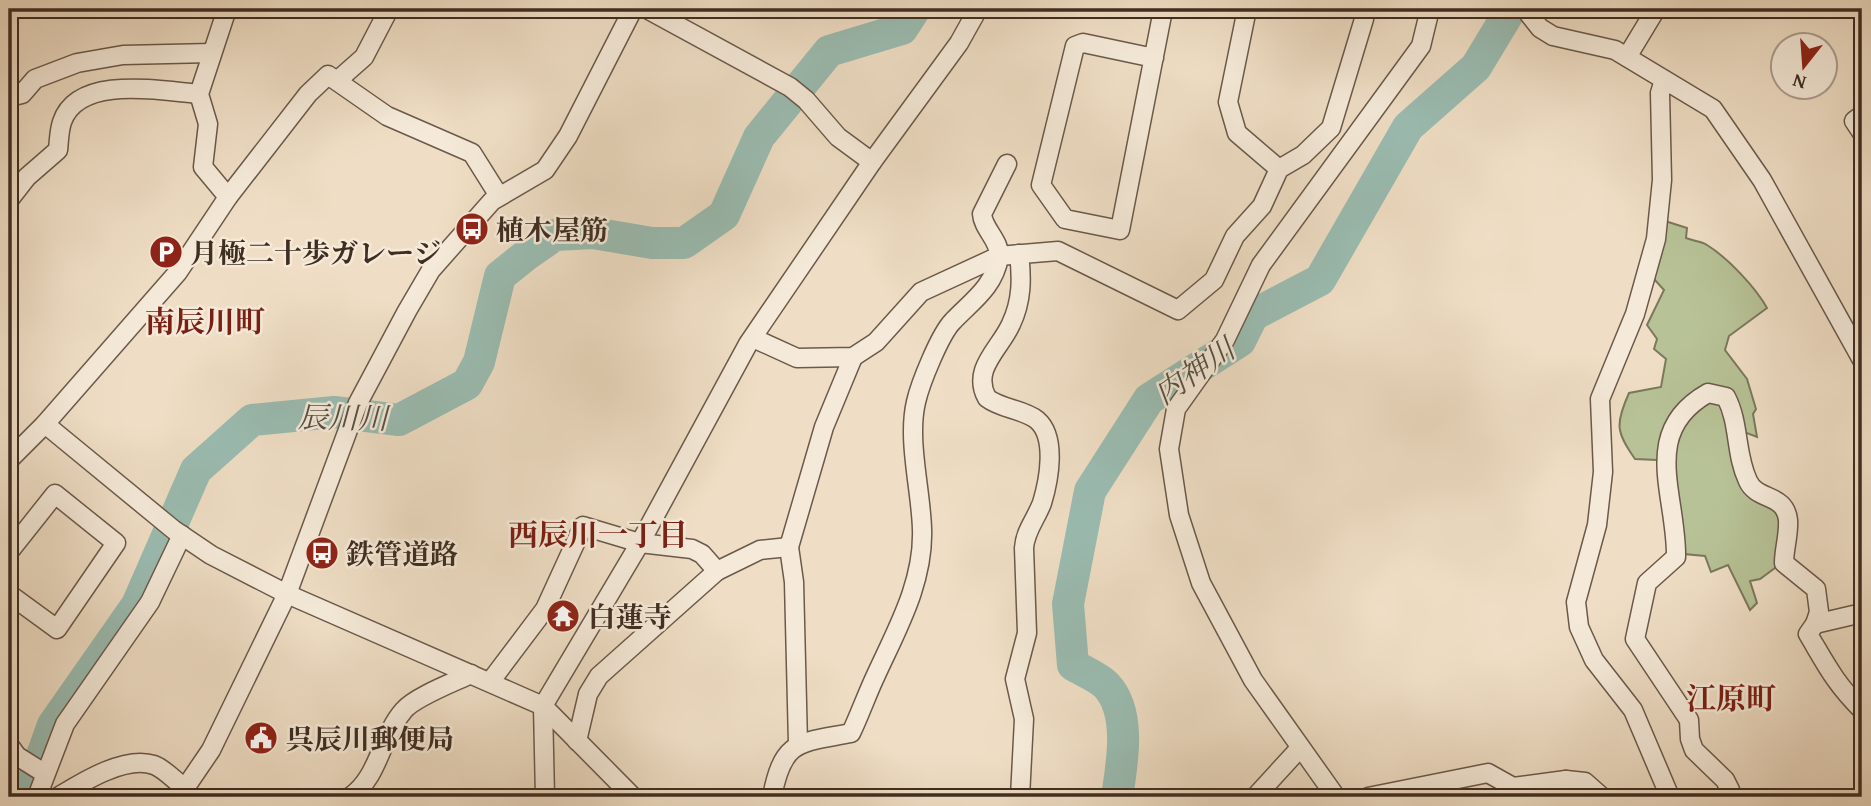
<svg xmlns="http://www.w3.org/2000/svg" width="1871" height="806" font-family="'Gentium Book Plus','Noto Serif JP',serif">
<rect width="100%" height="100%" fill="#efdec5"/>
<filter id="stains"><feTurbulence type="fractalNoise" baseFrequency=".00286" numOctaves="4"/><feColorMatrix values="0 0 0 0 .2 0 0 0 0 .09 0 0 0 0 .02 0 0 0 .5 -.17"/></filter>
<radialGradient id="worn" r=".72"><stop offset=".6" stop-color="#630" stop-opacity="0"/><stop offset="1" stop-color="#630" stop-opacity=".3"/></radialGradient>
<path fill="#b7c296" stroke="#7b785c" stroke-width="2" d="M 1662,220 L 1687,228 L 1686,238 C 1693,241 1701,241 1707,245 C 1728,258 1756,288 1767,308 L 1729,336 L 1725,350 L 1747,379 L 1756,409 L 1753,414 L 1757,437 L 1747,433 L 1737,439 L 1737,457 L 1782,519 L 1779,565 L 1760,579 L 1750,581 L 1757,603 L 1750,610 L 1728,565 L 1711,572 L 1705,556 L 1684,554 L 1675,465 L 1657,460 L 1635,459 C 1616,432 1615,424 1629,393 L 1661,387 L 1666,359 L 1654,349 L 1657,339 L 1647,325 L 1664,290 L 1653,278 Z"/>
<g fill="none" stroke-linecap="round" stroke-linejoin="round">
<g stroke="#9abcb1" stroke-width="32">
<polyline points="27,797 53,725 137,605 196,470 252,420 334,412 399,420 467,384 479,362 500,276 525,256 555,235 593,233 652,243 684,243 724,215 759,137 829,51 902,29 915,9"/>
<path d="M 1117,797 C 1122,764 1132,712 1106,685 C 1098,677 1083,671 1073,665 L 1068,604 L 1090,491 L 1149,399 L 1240,341 L 1253,315 L 1320,280 L 1408,127 L 1476,67 L 1511,9"/>
</g>
<defs>
<g id="minor">
<polyline points="227,9 199,94 208,124 203,167 228,197"/>
<polyline points="647,9 790,87 806,100 838,137 872,162"/>
<polyline points="1247,9 1228,102 1237,133 1279,169"/>
<polyline points="1525,9 1540,28 1553,36 1615,50 1713,109 1762,180 1862,360"/>
<polyline points="1627,57 1656,9"/>
<polyline points="1154,58 1083,43 1075,46 1041,185 1065,219 1120,230 1163,10 1162,9"/>
<polyline points="338,80 364,57 389,9"/>
<polyline points="1664,80 1660,93 1662,180 1656,239 1635,314 1600,399 1603,472 1597,525 1576,602 1579,627 1594,660 1633,710 1670,797"/>
<polyline points="9,97 22,94 35,79 77,63 123,55 212,53"/>
<polyline points="1862,115 1854,121 1862,133"/>
<path d="M 9,200 L 27,177 L 58,150 C 59,141 59,131 62,122 C 78,74 162,91 199,94"/>
<path d="M 1019,254 C 1022,278 1022,301 1011,324 C 1000,349 971,369 987,398 C 1001,409 1023,409 1037,420 C 1057,437 1049,480 1042,503 C 1036,519 1025,531 1024,548 L 1027,633 L 1015,679 L 1024,719 L 1020,797"/>
<polyline points="753,338 797,358 853,357 876,342 921,292 999,256 1058,251 1178,310 1214,280 1235,236 1262,206 1279,169 1303,155 1331,128 1364,19 1362,9"/>
<polyline points="45,424 174,530 211,555 287,594 543,706 633,797"/>
<polyline points="9,460 45,424 178,272 228,197 308,94 328,75 387,116 472,153 499,196"/>
<polyline points="9,552 55,494 116,543 57,629 9,594"/>
<path d="M 1815,624 L 1808,634 C 1827,666 1835,683 1862,710"/>
<polyline points="490,682 545,609 583,526 640,543 692,549 702,554 717,571 760,550 789,547"/>
<polyline points="577,741 588,694 599,676 717,571"/>
<polyline points="798,744 794,582 789,547 824,427 853,357"/>
<polyline points="9,745 17,756 44,773"/>
<polyline points="1566,780 1585,782 1602,797"/>
<polyline points="37,797 65,724 150,602 182,535"/>
<path d="M 58,797 C 81,783 125,755 154,765 C 165,769 176,782 185,788"/>
<polyline points="179,797 211,750 287,594 358,403 407,311 431,270 492,201 545,170 568,136 633,9"/>
<path d="M 350,797 C 380,776 380,737 404,710 C 415,697 454,682 471,674"/>
<polyline points="545,797 543,706 640,543 748,344 872,162 959,43 978,9"/>
<path d="M 772,797 C 783,739 799,743 851,733 C 860,714 867,694 876,675 C 897,629 924,582 922,529 C 921,490 907,440 916,402 C 920,384 940,334 953,321 C 972,301 994,287 999,257 C 1001,242 983,229 982,214 L 1007,164"/>
<polyline points="1255,797 1299,749"/>
<polyline points="1336,797 1253,680 1201,583 1179,515 1169,449 1176,409 1225,340 1261,265 1421,46 1430,9"/>
<polyline points="1368,797 1488,773 1513,787 1566,780 1583,797"/>
<path d="M 1728,797 L 1730,790 L 1725,780 L 1694,750 L 1690,739 L 1689,720 L 1635,639 L 1647,583 L 1676,557 C 1677,495 1639,432 1708,393 L 1726,397 C 1740,424 1735,454 1748,481 C 1757,501 1785,493 1788,520 C 1789,535 1784,549 1784,563 L 1816,589 L 1819,612 L 1815,624 L 1862,613"/>
</g>
</defs>
<use href="#minor" stroke="#6b594b" stroke-width="21"/>
<use href="#minor" stroke="#f5ead9" stroke-width="18"/>
</g>
<defs>
<symbol id="bus-disc" viewBox="-11 -11 22 22"><circle r="9.5" fill="#8f2418" stroke="#f5ead9"/><path d="M-5-6H5V4H4V6H2V4H-2V6H-4V4H-5ZM-3.5-4V0h7V-4ZM-3.5 1.2v1.5H-2V1.2ZM2 1.2v1.5H3.5V1.2Z" fill="#fff"/></symbol>
<symbol id="parking-disc" viewBox="-11 -11 22 22"><circle r="9.5" fill="#8f2418" stroke="#f5ead9"/><path d="M-3.5-5.5H1a3.5 3.5 0 0 1 0 7H-1V5.5H-3.5ZM-1-3.4V-.6H.8a1.4 1.4 0 0 0 0-2.8Z" fill="#fff"/></symbol>
<symbol id="temple-disc" viewBox="-11 -11 22 22"><circle r="9.5" fill="#8f2418" stroke="#f5ead9"/><path d="M0-6L5-2H3V0L6.5 2.5H4V6H1.5V3h-3V6H-4V2.5H-6.5L-3 0V-2H-5Z" fill="#fff"/></symbol>
<symbol id="civic-disc" viewBox="-11 -11 22 22"><circle r="9.5" fill="#8f2418" stroke="#f5ead9"/><path d="M-.6-6.5H3V-4.5H.6V-3L4-1V1h2V6H-6V1h2V-1L-.6-3ZM-1.2 2.5V6h2.4V2.5Z" fill="#fff"/></symbol>
</defs>
<g fill-rule="evenodd">
<use href="#bus-disc" x="453" y="210" width="38" height="38"/>
<use href="#parking-disc" x="147" y="233" width="38" height="38"/>
<use href="#bus-disc" x="303" y="534" width="38" height="38"/>
<use href="#temple-disc" x="544" y="597" width="38" height="38"/>
<use href="#civic-disc" x="242" y="719" width="38" height="38"/>
</g>
<g text-anchor="middle" dominant-baseline="central" stroke-width="5" stroke-linejoin="round" paint-order="stroke">
<g font-size="28" font-weight="bold" fill="#3f2d22" stroke="#f5ead9" text-anchor="start">
<text x="496" y="229">植木屋筋</text>
<text x="190" y="252">月極二十歩ガレージ</text>
<text x="346" y="553">鉄管道路</text>
<text x="588" y="616">白蓮寺</text>
<text x="286" y="738">呉辰川郵便局</text>
</g>
<g font-size="30" font-weight="bold" fill="#7a1f14" stroke="#f5ead9">
<text x="205" y="321">南辰川町</text>
<text x="598" y="534">西辰川一丁目</text>
<text x="1731" y="698">江原町</text>
</g>
<g font-size="30" font-style="italic" fill="#565146" stroke="#f5ead9">
<text transform="translate(1194 371) rotate(-35)">内神川</text>
<text transform="translate(343 417) rotate(1)">辰川川</text>
</g>
</g>
<rect width="1871" height="806" fill="none" stroke="#efdec5" stroke-width="35"/>
<rect x="10" y="10" width="1850" height="785" fill="none" stroke="#3f2d22" stroke-width="3.5"/>
<rect x="18" y="18" width="1836" height="771" fill="none" stroke="#3f2d22" stroke-width="2"/>
<g transform="translate(1804 66) rotate(197)"><circle r="33" fill="#f5ead9" stroke="#ac9e90" stroke-width="2"/>
<path d="M0-5L12 26L0 18L-12 26Z" fill="#8f2418"/>
<text y="-10" font-size="19" font-weight="bold" text-anchor="middle" fill="#3f2d22">N</text>
</g>
<rect width="100%" height="100%" filter="url(#stains)"/>
<rect width="100%" height="100%" fill="url(#worn)"/>
</svg>
